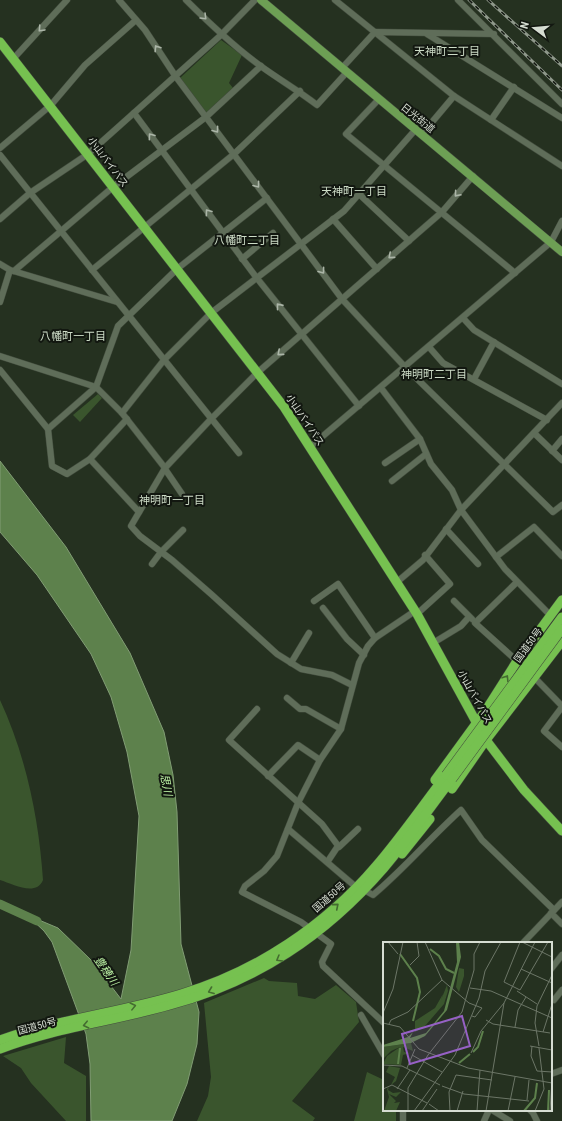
<svg xmlns="http://www.w3.org/2000/svg" width="562" height="1121" font-family="'Roboto Condensed','Noto Sans JP',sans-serif">
<rect width="100%" height="100%" fill="#253120"/>
<g fill="#3a552d">
<polygon points="221,40 242,55 229,83 233,88 206,113 179,79"/>
<polygon points="98,394 102,398 80,422 73,415"/>
<path d="M 0,700 C 26,756 39,819 43,880 C 36,897 13,884 0,880 Z"/>
<polygon points="264,978 269,981 297,983 298,996 315,999 336,985 356,1002 359,1022 292,1101 315,1118 313,1121 197,1121 208,1096 211,1077 204,1003"/>
<polygon points="66,1037 64,1063 86,1076 86,1121 66,1121 31,1083 21,1068 3,1056"/>
<polygon points="367,1072 384,1080 384,1110 396,1110 396,1121 354,1121"/>
</g>
<polygon fill="#5d814c" stroke="#819d74" points="0,461 66,547 130,653 164,732 173,775 177,812 181,944 199,1012 197,1044 187,1084 172,1121 91,1121 90,1064 86,1034 52,942 44,931 27,915 58,928 91,960 121,999 131,950 139,816 127,752 111,697 91,654 37,575 0,532"/>
<g fill="none" stroke-linecap="round" stroke-linejoin="round">
<polyline stroke="#5d814c" stroke-width="9" points="0,904 37,921"/>
<defs>
<g id="minor">
<polyline points="119,0 145,30 176,77 342,299 405,367 553,512 562,505"/>
<path d="M 186,0 C 210,24 234,47 262,67 C 280,80 299,91 317,105 L 347,72"/>
<polyline points="335,0 454,96 562,166"/>
<polyline points="458,0 562,104"/>
<polyline points="427,34 562,118"/>
<polyline points="14,58 67,0"/>
<polyline points="342,68 375,32 494,34"/>
<polyline points="379,99 346,134 515,273"/>
<polyline points="134,113 256,277 359,406"/>
<polyline points="491,120 514,87"/>
<polyline points="422,134 454,96"/>
<polyline points="0,148 51,105 85,65 136,20"/>
<polyline points="0,155 239,453"/>
<polyline points="359,194 409,241"/>
<polyline points="0,219 30,193 88,154 221,35 255,0"/>
<polyline points="333,219 377,269"/>
<polyline points="242,259 273,233"/>
<polyline points="0,264 10,270 117,302"/>
<polyline points="92,270 234,154 300,91"/>
<polyline points="14,271 113,187 206,117 261,66"/>
<polyline points="0,302 10,270"/>
<polyline points="463,318 474,330 562,384"/>
<polyline points="429,347 443,363 547,420"/>
<polyline points="0,356 96,387 122,413 165,468"/>
<polyline points="0,370 48,429 52,466 67,474 90,459 127,419"/>
<polyline points="474,379 494,342"/>
<polyline points="381,388 420,439 431,464 452,490 461,510 505,569 550,615"/>
<polyline points="122,413 164,360 211,313 344,211 416,129"/>
<polyline points="48,429 96,387 118,326 177,269 267,198"/>
<polyline points="534,433 562,460"/>
<polyline points="310,447 551,242 562,221"/>
<polyline points="552,451 562,439"/>
<polyline points="90,459 139,512"/>
<polyline points="385,463 420,439"/>
<polyline points="165,469 182,494"/>
<polyline points="392,481 426,454"/>
<polyline points="446,529 478,564"/>
<polyline points="496,557 534,527 562,556"/>
<polyline points="152,564 161,552 183,530"/>
<polyline points="397,582 423,560 461,510 562,403"/>
<polyline points="314,601 338,584 375,638"/>
<polyline points="454,601 472,619"/>
<polyline points="323,608 347,639 364,655"/>
<polyline points="417,614 450,584 425,555"/>
<polyline points="433,643 461,626 469,617"/>
<polyline points="517,661 475,623 517,582"/>
<polyline points="291,663 309,633"/>
<polyline points="534,677 562,706"/>
<polyline points="352,685 332,675 301,669 277,654 211,594 172,560 140,536 131,526 165,468 211,419 257,373 442,212 473,176"/>
<polyline points="287,698 300,709 306,709 341,729"/>
<polyline points="562,707 544,731 562,747"/>
<polyline points="257,709 229,740 322,824 339,847 358,829"/>
<polyline points="268,776 298,745 320,760"/>
<polyline points="288,829 356,887"/>
<polyline points="328,861 338,846"/>
<path d="M 364,890 L 373,895 C 404,869 430,838 461,810 L 482,840 L 554,910"/>
<polyline points="551,913 562,924"/>
<polyline points="523,943 562,902"/>
<polyline points="551,969 562,955"/>
<polyline points="554,1000 562,990"/>
<polyline points="361,1015 384,1055"/>
<polyline points="384,1023 323,966 322,962 331,944 301,922 242,892 245,886 264,871 277,856 298,803 320,760 341,729 359,663 368,646 375,638 415,611"/>
<polyline points="551,1074 562,1070"/>
<polyline points="492,1110 510,1121"/>
<polyline points="530,1110 533,1113 537,1121"/>
<polyline points="403,1121 403,1110"/>
<polyline points="484,1121 489,1110"/>
</g>
<polyline id="major" points="261,0 562,252"/>
<g id="highway">
<polyline points="0,42 284,407 417,614 486,740 524,790 562,831"/>
<polyline points="435,780 486,710 517,661 562,600"/>
<polyline points="452,789 486,740 562,641"/>
<polyline points="402,854 430,819"/>
<path d="M 0,1040 C 59,1019 122,1012 181,994 C 256,972 326,925 376,866 C 401,837 423,805 446,775"/>
<path d="M 0,1049 C 55,1028 114,1021 170,1005 C 257,981 325,936 384,868 C 408,840 429,809 452,779"/>
</g>
</defs>
<use href="#minor" stroke="#424c3d" stroke-width="7"/>
<use href="#major" stroke="#424c3d" stroke-width="9"/>
<use href="#highway" stroke="#424c3d" stroke-width="10"/>
<use href="#minor" stroke="#5f6d59" stroke-width="6"/>
<use href="#major" stroke="#6d9f54" stroke-width="8"/>
<use href="#highway" stroke="#76c150" stroke-width="9"/>
<defs>
<g id="rail">
<polyline points="469,0 562,90"/>
<polyline points="488,0 562,66"/>
</g>
</defs>
<use href="#rail" stroke="#8f988b" stroke-width="3"/>
<use href="#rail" stroke="#121710" stroke-width="1.5" stroke-dasharray="4.5" stroke-linecap="butt"/>
<defs>
<g id="highway-bridge">
<polyline points="446,775 562,617"/>
<polyline points="452,779 562,629"/>
</g>
</defs>
<use href="#highway-bridge" stroke="#424c3d" stroke-width="10" stroke-linecap="butt"/>
<use href="#highway-bridge" stroke="#76c150" stroke-width="9"/>
</g>
<defs><path id="oneway-chevron" d="M-2-3.5L2.5 0L-2 3.5" fill="none" stroke-width="1.6" stroke-linecap="round" stroke-linejoin="round"/></defs>
<g stroke="#acb6a8">
<use href="#oneway-chevron" transform="translate(204 17) rotate(45)"/>
<use href="#oneway-chevron" transform="translate(41 29) rotate(133)"/>
<use href="#oneway-chevron" transform="translate(157 48) rotate(-123)"/>
<use href="#oneway-chevron" transform="translate(216 130) rotate(53)"/>
<use href="#oneway-chevron" transform="translate(151 136) rotate(-126)"/>
<use href="#oneway-chevron" transform="translate(257 185) rotate(53)"/>
<use href="#oneway-chevron" transform="translate(457 194) rotate(131)"/>
<use href="#oneway-chevron" transform="translate(208 212) rotate(-126)"/>
<use href="#oneway-chevron" transform="translate(391 256) rotate(139)"/>
<use href="#oneway-chevron" transform="translate(322 271) rotate(53)"/>
<use href="#oneway-chevron" transform="translate(279 306) rotate(-129)"/>
<use href="#oneway-chevron" transform="translate(280 353) rotate(139)"/>
</g>
<g stroke="#446c30">
<use href="#oneway-chevron" transform="translate(506 678) rotate(-58)"/>
<use href="#oneway-chevron" transform="translate(336 906) rotate(-40)"/>
<use href="#oneway-chevron" transform="translate(279 959) rotate(150)"/>
<use href="#oneway-chevron" transform="translate(211 991) rotate(159)"/>
<use href="#oneway-chevron" transform="translate(133 1006) rotate(-14)"/>
<use href="#oneway-chevron" transform="translate(86 1025) rotate(167)"/>
</g>
<g text-anchor="middle" dominant-baseline="central" stroke-width="4" stroke-linejoin="round" paint-order="stroke">
<g font-size="10" fill="#d6ddd2" stroke="#121710">
<text transform="translate(418 118) rotate(39)">日光街道</text>
<text transform="translate(108 162) rotate(53)">小山バイパス</text>
<text transform="translate(305 420) rotate(56)">小山バイパス</text>
<text transform="translate(528 645) rotate(-54)">国道50号</text>
<text transform="translate(475 697) rotate(61)">小山バイパス</text>
<text transform="translate(329 897) rotate(-41)">国道50号</text>
<text transform="translate(37 1026) rotate(-15)">国道50号</text>
</g>
<g font-size="11" fill="#cddcc7" stroke="#121710">
<text x="447" y="51">天神町二丁目</text>
<text x="354" y="191">天神町一丁目</text>
<text x="247" y="240">八幡町二丁目</text>
<text x="73" y="336">八幡町一丁目</text>
<text x="434" y="374">神明町二丁目</text>
<text x="172" y="500">神明町一丁目</text>
</g>
<g font-size="11" font-style="italic" fill="#bcf2a4" stroke="#121710">
<text transform="translate(166 785) rotate(79)">思川</text>
<text transform="translate(106 971) rotate(55)">豊穂川</text>
</g>
</g>
<g transform="translate(383 942)">
<rect width="169" height="169" fill="#253120"/>
<path d="M 76,26 L 81,27 L 81,34 L 76,50 L 73,45 ZM 64,43 L 65,49 L 61,62 L 42,84 L 32,90 L 32,79 L 52,66 L 60,52 L 58,58 ZM 28,101 L 30,109 L 20,105 L 21,110 L 27,111 L 20,113 L 18,123 L 0,122 L 4,114 L 17,105 L 8,109 L 0,117 L 0,105 ZM 6,124 L 17,126 L 13,139 L 8,143 L 12,135 L 3,130 ZM 6,145 L 5,148 L 10,151 L 18,150 L 13,155 L 6,152 L 13,159 L 11,161 L 17,160 L 13,169 L 1,169 L 6,155 L 4,147 Z" fill="#3a552d"/>
<path d="M 73,0 L 76,0 L 78,15 L 64,68 L 42,94 L 28,101 L 0,105 L 0,103 L 25,95 L 30,90 L 27,96 L 43,91 L 61,69 L 74,20 Z" fill="#5d814c"/>
<path fill="none" stroke="#5d814c" stroke-width="2" d="M 47,7 L 56,14 L 63,27 L 71,31M 17,12 L 34,36 L 37,50 L 30,79M 90,110 L 95,105 L 100,89M 76,121 L 87,112M 15,122 L 17,106M 141,169 L 152,156 L 154,141M 165,169 L 166,148"/>
<path fill="none" stroke="#6c7667" stroke-width="1" d="M 5,0 L 15,12M 42,0 L 59,38 L 86,61 L 99,66M 137,0 L 121,40 L 137,48 L 165,0M 139,0 L 169,15M 27,23 L 36,14 L 34,0M 138,27 L 169,41M 87,46 L 108,49 L 169,76M 134,49 L 154,62M 0,71 L 10,47 L 20,0M 89,74 L 92,75 L 99,66M 103,78 L 110,82 L 167,91M 0,81 L 17,85 L 36,107 L 85,126 L 169,141M 6,82 L 8,78 L 25,70 L 59,38M 132,85 L 135,68 L 143,55M 160,90 L 169,62M 147,104 L 169,108M 149,104 L 148,114 L 154,129 L 169,130M 156,104 L 152,81 L 154,64 L 169,33M 88,111 L 98,89 L 121,61M 29,113 L 59,130M 0,123 L 19,124 L 57,143M 24,126 L 32,107M 59,144 L 81,152 L 146,159M 0,147 L 9,143 L 44,161M 14,147 L 27,128M 144,158 L 146,138M 46,162 L 56,169M 25,169 L 25,146 L 45,113 L 79,70 L 91,28 L 91,12 L 97,0M 31,169 L 72,113 L 96,56 L 102,29 L 118,0M 39,169 L 54,147M 74,169 L 67,169 L 66,150 L 73,133 L 109,138M 74,169 L 80,149M 94,169 L 97,128M 103,169 L 121,61 L 152,0M 125,169 L 132,135M 152,169 L 161,147 L 156,106M 167,169 L 169,138"/>
<path fill="#9661c5" fill-opacity="0.15" stroke="#9661c5" stroke-width="2" d="M 79,74 L 87,104 L 27,122 L 19,92 Z"/>
<rect width="169" height="169" fill="none" stroke="#d6ddd2" stroke-width="2"/>
</g>
<g transform="translate(534 28) rotate(286)" stroke="#121710" stroke-width="3" paint-order="stroke">
<path d="M0-3L7 15L0 10L-7 15Z" fill="#d6ddd2"/>
<text y="-6" font-size="11" font-weight="bold" text-anchor="middle" fill="#d6ddd2">N</text>
</g>
</svg>
